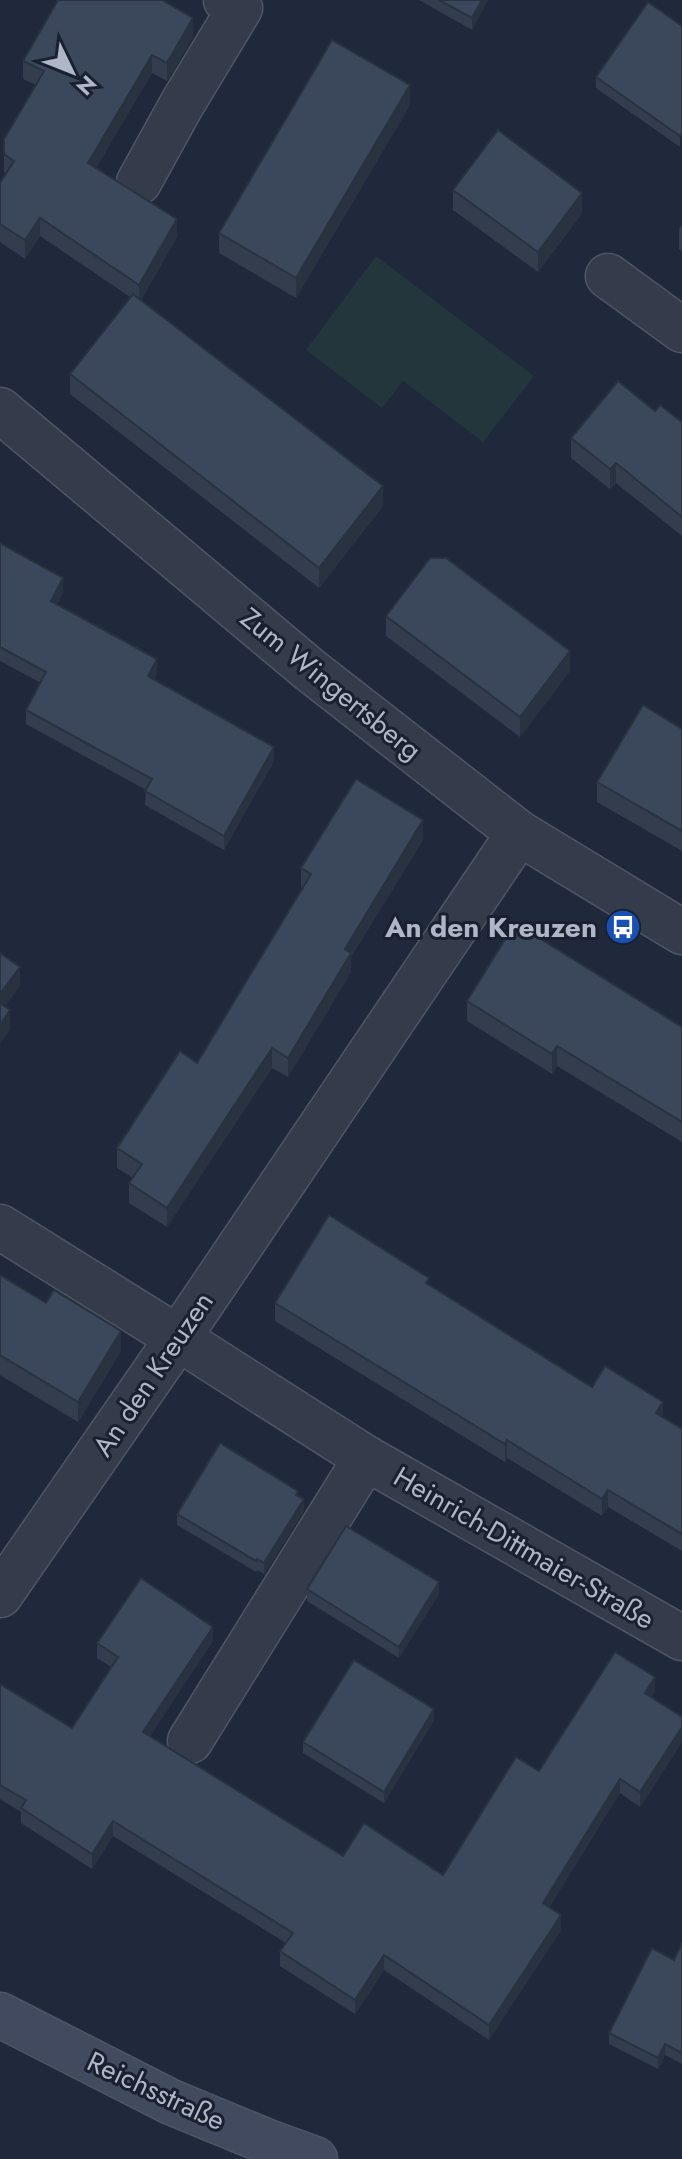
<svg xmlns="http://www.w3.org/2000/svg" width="682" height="2159" font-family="Jost,sans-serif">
<rect width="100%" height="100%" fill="#20293b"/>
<polygon fill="#22363c" points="376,256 534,376 483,442 403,381 382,408 306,350"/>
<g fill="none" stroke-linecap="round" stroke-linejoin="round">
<defs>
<g id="minor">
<polyline points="139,182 182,104 240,8 226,0"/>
<polyline points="608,276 682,330"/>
<polyline points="0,410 310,670 519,833 682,932"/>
<polyline points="0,1227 178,1338 366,1458 682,1638"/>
<polyline points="0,1595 178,1338 519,833"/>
<polyline points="190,1741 366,1458"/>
</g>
<polyline id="secondary" points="0,2015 171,2102 268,2142 315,2159"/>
</defs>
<use href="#minor" stroke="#4e5665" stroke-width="47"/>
<use href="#secondary" stroke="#4e5665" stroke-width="47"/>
<use href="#minor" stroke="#343b4b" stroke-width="44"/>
<use href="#secondary" stroke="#414a5e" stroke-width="44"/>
</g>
<g fill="#333d4e">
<polygon points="419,0 488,0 472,30"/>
<polygon points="682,26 680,147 596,88 596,77"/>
<polygon points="193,37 167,81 152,73 96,168 177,237 141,300 383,506 319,588 70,394 70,374 130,297 40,236 25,259 0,242 0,183 6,174 4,172 4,139 36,85 23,79 23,61"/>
<polygon points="410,105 296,298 219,253 219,233"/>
<polygon points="453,190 582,213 538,272 453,210"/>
<polygon points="682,225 682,251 679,249 679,229"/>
<polygon points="655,411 682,422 682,536 616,483 610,489 571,458 571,438"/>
<polygon points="0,543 63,592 57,604 157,673 154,679 274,761 224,850 145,805 146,790 26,724 26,710 41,683 0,661"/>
<polygon points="386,616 570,671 520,737 386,636"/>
<polygon points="682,729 682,851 597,802 597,782"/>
<polygon points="423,840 351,957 351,972 288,1077 272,1068 167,1227 129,1203 129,1183 133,1178 117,1168 117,1148 197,1063 303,888 301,887 301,868"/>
<polygon points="467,1001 682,1027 682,1142 557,1066 552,1074 467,1021"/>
<polygon points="0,1275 121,1351 78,1422 0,1375"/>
<polygon points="429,1285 592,1387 663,1417 682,1429 682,1551 608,1507 602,1516 507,1458 505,1462 275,1321 275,1303"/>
<polygon points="298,1496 304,1511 264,1574 257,1570 256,1572 177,1525 177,1514"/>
<polygon points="307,1589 439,1594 399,1658 307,1601"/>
<polygon points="213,1641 150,1736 343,1856 443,1875 539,1771 655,1692 651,1697 682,1717 682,1742 640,1807 620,1793 549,1907 561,1930 489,2040 384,1970 355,2014 280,1966 280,1951 286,1943 113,1836 92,1869 21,1823 21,1812 0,1799 0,1684 72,1728 111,1667 97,1658 97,1643"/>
<polygon points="434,1720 384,1803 303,1753 303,1742"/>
<polygon points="682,1943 682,2064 665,2055 658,2069 609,2044 609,2033 674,1960"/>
</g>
<g fill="#293240">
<polygon points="482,0 488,0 472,30 472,18"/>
<polygon points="193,18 193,37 167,81 167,63"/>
<polygon points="152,55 152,73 88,182 88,163"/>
<polygon points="410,85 410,105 296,298 296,278"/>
<polygon points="582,193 582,213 538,272 538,252"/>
<polygon points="40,218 40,236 25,259 25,240"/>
<polygon points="177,219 177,237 139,303 139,285"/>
<polygon points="616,463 616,483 610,489 610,469"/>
<polygon points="383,486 383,506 319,588 319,568"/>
<polygon points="63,578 63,592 51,615 51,601"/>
<polygon points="570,651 570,671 520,737 520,717"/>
<polygon points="157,659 157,673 148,690 148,676"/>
<polygon points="274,747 274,761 224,850 224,836"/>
<polygon points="423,820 423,840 351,957 351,972 288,1077 288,1058 345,949"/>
<polygon points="20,967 20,986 0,1013 0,994"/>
<polygon points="10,1010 10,1030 0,1044 0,1025"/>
<polygon points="557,1046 557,1066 552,1074 552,1054"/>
<polygon points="272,1048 272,1068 167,1227 167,1208"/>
<polygon points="121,1331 121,1351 78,1422 78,1402"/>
<polygon points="663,1402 663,1419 656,1413"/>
<polygon points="507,1440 507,1458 505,1462 505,1444"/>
<polygon points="608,1490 608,1507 602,1516 602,1499"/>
<polygon points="304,1499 304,1511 264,1574 264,1563"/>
<polygon points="439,1582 439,1594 399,1658 399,1647"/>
<polygon points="213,1627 213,1641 143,1747 143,1732"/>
<polygon points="655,1677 655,1692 645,1707 645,1693"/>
<polygon points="434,1709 434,1720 384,1803 384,1792"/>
<polygon points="682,1727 682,1742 640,1807 640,1792"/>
<polygon points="620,1779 620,1793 543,1918 543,1903"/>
<polygon points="113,1821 113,1836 92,1869 92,1854"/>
<polygon points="561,1915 561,1930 489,2040 489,2025"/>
<polygon points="384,1955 384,1970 355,2014 355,2000"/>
<polygon points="665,2044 665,2055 658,2069 658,2058"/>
</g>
<g fill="#3b475b" stroke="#293240" stroke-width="2">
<polygon points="58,0 162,0 193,18 167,63 152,55 88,163 177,219 139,285 40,218 25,240 0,224 0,183 14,161 4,154 4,139 44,71 23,61"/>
<polygon points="439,0 482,0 472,18"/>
<polygon points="648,2 682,26 682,133 680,136 596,77"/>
<polygon points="332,40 410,85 296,278 219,233"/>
<polygon points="498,130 582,193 538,252 453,190"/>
<polygon points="133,294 383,486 319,568 70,374"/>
<polygon points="618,381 655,411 660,405 682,422 682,517 616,463 610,469 571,438"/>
<polygon points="0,543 63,578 51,601 157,659 148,676 274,747 224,836 145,791 152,779 26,710 46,672 0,647"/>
<polygon points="430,558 446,558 570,651 520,717 386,616"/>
<polygon points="643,705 682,729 682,831 597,782"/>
<polygon points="356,779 423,820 345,949 351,953 288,1058 272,1048 167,1208 129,1183 142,1164 117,1148 180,1051 197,1063 311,874 301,868"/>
<polygon points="515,923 682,1027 682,1122 557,1046 552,1054 467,1001"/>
<polygon points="0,953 20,967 0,994"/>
<polygon points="0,1003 10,1010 0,1025"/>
<polygon points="329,1215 429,1278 426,1283 592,1387 605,1366 663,1402 656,1413 682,1429 682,1534 608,1490 602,1499 507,1440 505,1444 275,1303"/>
<polygon points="0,1275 46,1303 54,1290 121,1331 78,1402 0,1355"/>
<polygon points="220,1443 298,1491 296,1495 304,1499 264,1563 257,1559 256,1561 177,1514"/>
<polygon points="346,1526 439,1582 399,1647 307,1589"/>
<polygon points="141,1578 213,1627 143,1732 343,1856 364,1823 443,1875 516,1757 539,1771 615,1652 655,1677 645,1693 682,1717 682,1727 640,1792 620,1779 543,1903 561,1915 489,2025 384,1955 355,2000 280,1951 293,1933 113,1821 92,1854 21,1808 26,1800 0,1785 0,1684 72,1728 118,1657 97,1643"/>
<polygon points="354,1660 434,1709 384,1792 303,1742"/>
<polygon points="682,1943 682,2053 665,2044 658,2058 609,2033 652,1948 674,1960"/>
</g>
<defs>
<symbol id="bus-disc" viewBox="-11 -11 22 22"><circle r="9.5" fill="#1a4fb4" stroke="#19202f"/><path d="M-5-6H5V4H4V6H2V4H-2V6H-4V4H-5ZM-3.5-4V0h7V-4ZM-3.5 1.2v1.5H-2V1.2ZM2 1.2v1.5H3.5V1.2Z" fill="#fff"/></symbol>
</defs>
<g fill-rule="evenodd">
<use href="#bus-disc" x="603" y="907" width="40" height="40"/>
</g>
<g text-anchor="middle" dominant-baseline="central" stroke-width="6" stroke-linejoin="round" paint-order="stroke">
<g font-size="28" fill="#aeb6c7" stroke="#19202f">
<text transform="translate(331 684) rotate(39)">Zum Wingertsberg</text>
<text transform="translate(153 1374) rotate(-56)">An den Kreuzen</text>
<text transform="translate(524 1548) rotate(30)">Heinrich-Dittmaier-Straße</text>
<text transform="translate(156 2091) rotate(25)">Reichsstraße</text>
</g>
<g font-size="28" font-weight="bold" fill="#aeb6c7" stroke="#19202f" text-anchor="end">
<text x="597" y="927">An den Kreuzen</text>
</g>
</g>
<g transform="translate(72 72) rotate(133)" stroke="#19202f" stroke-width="6" paint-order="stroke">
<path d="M0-6L14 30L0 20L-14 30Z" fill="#aeb6c7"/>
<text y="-12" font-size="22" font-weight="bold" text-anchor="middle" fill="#aeb6c7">N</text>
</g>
</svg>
